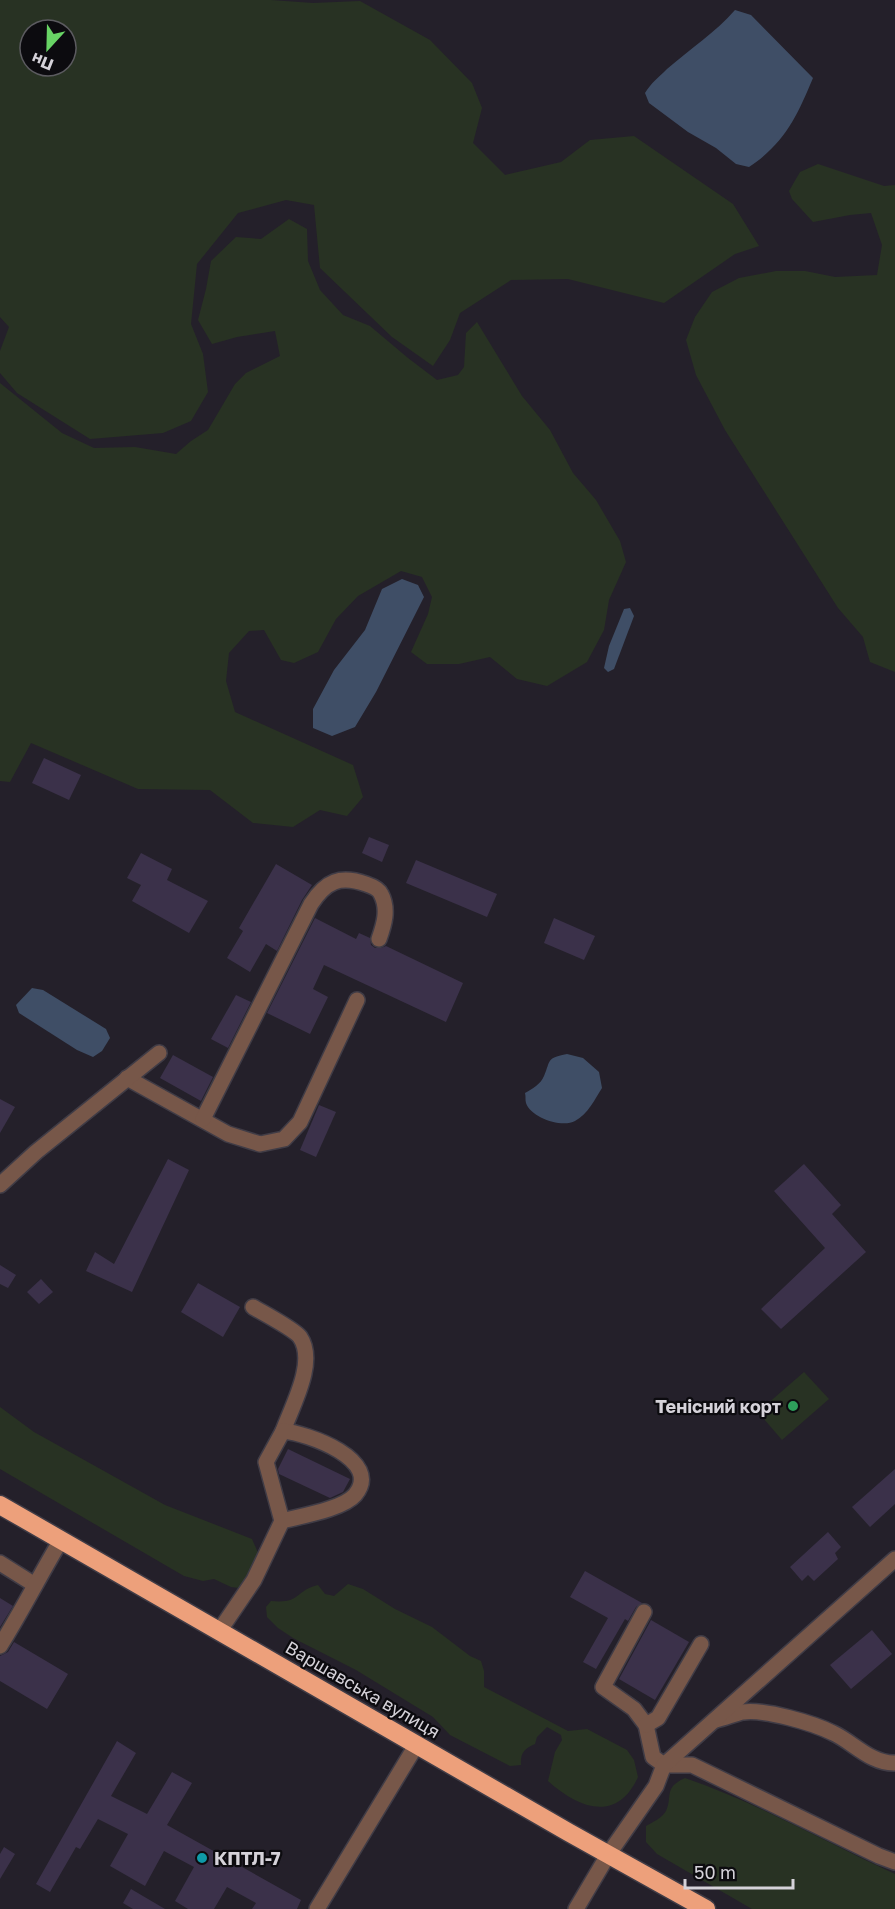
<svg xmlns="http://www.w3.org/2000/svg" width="895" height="1909" font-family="'Golos Text',sans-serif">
<rect width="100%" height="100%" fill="#24202a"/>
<g fill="#283223" fill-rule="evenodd">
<path d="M 0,0 L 271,0 L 313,3 L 360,1 L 430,40 L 472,83 L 482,108 L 473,143 L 505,175 L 561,162 L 590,140 L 634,136 L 733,204 L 759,246 L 735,254 L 664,303 L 568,279 L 511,280 L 460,313 L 450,340 L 433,366 L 392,337 L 320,268 L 314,205 L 286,200 L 238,213 L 197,264 L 191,324 L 203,354 L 208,392 L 191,421 L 163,433 L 90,439 L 17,393 L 0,373 L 0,351 L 9,327 L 0,317 ZM 30,30 L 66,30 L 66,66 L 30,66 Z"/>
<polygon points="818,164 884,186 895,185 895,672 870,662 863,637 838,608 725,430 696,375 686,340 695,317 712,292 739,278 776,271 805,271 835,277 877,275 882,245 871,213 850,215 813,222 792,199 789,191 800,172"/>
<polygon points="289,219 307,229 308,261 320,290 343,315 370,326 408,358 437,380 458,375 464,367 466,333 477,322 522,396 550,430 573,473 596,500 620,541 626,562 609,600 604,630 587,662 547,686 517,679 490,657 459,664 427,664 411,652 428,614 432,597 422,577 401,571 358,596 336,619 318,652 294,663 281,660 264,630 249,631 229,653 226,681 235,712 353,765 363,797 347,816 320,810 293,827 253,823 210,790 138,789 31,743 10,782 0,781 0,383 62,433 94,448 135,447 176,454 191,441 208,430 235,384 246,373 280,356 275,331 237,337 212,344 198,320 206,289 211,261 236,237 261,239"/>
<polygon points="804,1372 829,1399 782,1440 758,1412"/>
<polygon points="0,1407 34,1432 165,1505 252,1539 259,1555 247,1589 231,1587 214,1579 203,1581 184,1576 0,1469"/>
<path d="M 348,1584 L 363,1589 L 395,1609 L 432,1627 L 470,1656 L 481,1661 L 484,1671 L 484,1687 L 568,1731 L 587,1729 L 627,1750 L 634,1760 L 638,1777 C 617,1823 579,1809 548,1781 L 555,1752 L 562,1740 L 561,1735 L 547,1727 L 537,1737 L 535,1744 C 525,1748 520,1753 521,1765 L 510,1766 L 450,1735 L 433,1717 L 356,1670 L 293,1638 L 278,1628 L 267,1617 L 266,1607 L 271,1601 C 301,1604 294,1591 318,1585 L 325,1594 L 334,1596 Z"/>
<path d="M 685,1778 C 758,1803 825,1842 895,1874 L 895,1909 L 752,1909 L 657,1854 L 646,1842 L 646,1826 C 653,1822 662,1818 666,1811 C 673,1796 663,1788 685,1778 Z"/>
</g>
<g fill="#3f4e66">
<path d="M 735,10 L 751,15 L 813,78 C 797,116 785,143 749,167 L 736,164 L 716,148 L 688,132 L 649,103 L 645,93 C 651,83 659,77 667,69 C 690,49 716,32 735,10 Z"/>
<polygon points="402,579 418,585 424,597 376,692 355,727 332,736 313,728 313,709 334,670 365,630 382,589"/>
<polygon points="630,608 634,616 614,669 608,672 604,668 609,646 624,609"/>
<polygon points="32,988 43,990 106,1029 110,1038 102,1051 93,1057 77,1050 19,1013 16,1005"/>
<path d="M 567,1054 L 583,1058 L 599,1072 L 602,1088 C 595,1099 588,1114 575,1121 C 562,1128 531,1118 526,1103 C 525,1100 526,1097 525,1093 C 532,1089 541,1084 544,1076 C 551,1060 546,1058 567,1054 Z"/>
</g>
<g fill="#3b314a">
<polygon points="44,758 81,775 69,800 32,783"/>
<polygon points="369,837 389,845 382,862 362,853"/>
<polygon points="141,853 172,869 167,880 208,901 189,933 132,901 141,885 127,878"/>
<polygon points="416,860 497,894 487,917 406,883"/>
<polygon points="276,864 312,885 302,900 277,951 266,944 250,972 227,958 243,931 239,928"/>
<polygon points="315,918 356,939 359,933 370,938 371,945 375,948 381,948 386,946 463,983 446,1022 324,965 313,989 328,997 310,1034 267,1013"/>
<polygon points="554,918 595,936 584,960 544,943"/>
<polygon points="236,995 251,1002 228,1048 211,1039"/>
<polygon points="173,1055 213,1077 201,1101 160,1078"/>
<polygon points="0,1099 15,1107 0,1133"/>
<polygon points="319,1105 336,1112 316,1157 300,1150"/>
<polygon points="168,1159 189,1170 132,1292 86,1271 95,1252 114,1264"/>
<polygon points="804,1164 841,1205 832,1214 866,1252 781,1329 761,1309 825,1248 774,1191"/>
<polygon points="0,1265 16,1275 8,1288 0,1284"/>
<polygon points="41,1279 53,1292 39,1304 27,1292"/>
<polygon points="198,1283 240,1307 223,1337 181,1312"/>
<polygon points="288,1449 350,1479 343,1492 330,1498 279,1474 278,1469"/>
<polygon points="895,1469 895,1504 870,1527 852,1507"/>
<polygon points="828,1532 841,1547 835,1553 838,1559 814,1581 808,1575 802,1581 790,1567"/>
<polygon points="585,1571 642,1603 636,1607 628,1621 625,1619 596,1669 583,1662 608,1618 570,1597"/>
<polygon points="0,1598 13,1606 0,1627"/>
<polygon points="651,1620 689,1642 655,1700 619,1679"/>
<polygon points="872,1630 892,1654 851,1689 830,1665"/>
<polygon points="14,1642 68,1674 47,1709 0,1681 0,1656 8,1652"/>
<polygon points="117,1741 136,1753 111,1796 147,1814 172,1772 192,1783 167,1825 301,1900 297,1909 252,1909 256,1903 227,1887 214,1909 188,1909 175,1901 194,1867 164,1851 145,1886 110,1866 128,1834 98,1819 80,1849 76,1847 50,1892 36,1884"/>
<polygon points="4,1847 15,1854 0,1879 0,1854"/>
<polygon points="131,1889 165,1909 133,1909 123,1903"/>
</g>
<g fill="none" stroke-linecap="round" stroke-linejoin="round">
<defs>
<g id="minor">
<polyline points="127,1078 228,1134 260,1144 284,1139 300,1122 357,1000"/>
<path d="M 203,1119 L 311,904 C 326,881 340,875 366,884 C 372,886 379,889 381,894 C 389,909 384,925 379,939"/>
<polyline points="0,1185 36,1152 159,1053"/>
<path d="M 253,1307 C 263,1313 294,1329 300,1337 C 317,1362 292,1406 283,1431"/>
<polyline points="0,1563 35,1585"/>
<polyline points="644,1612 603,1687 634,1709 646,1725 653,1757 664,1765 692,1765 879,1856 895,1862"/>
<path d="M 220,1630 L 254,1580 L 282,1521 L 266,1462 L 283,1431 C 307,1433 384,1460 355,1495 C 343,1509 301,1516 282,1521"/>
<path d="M 0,1646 C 22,1611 40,1575 61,1540"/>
<path d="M 716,1720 C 725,1718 734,1714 743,1712 C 765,1709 813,1723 833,1733 C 853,1742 871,1764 895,1763"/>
<polyline points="646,1725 658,1718 701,1644"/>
<polyline points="317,1909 417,1744"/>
<polyline points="576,1909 608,1855 656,1786 664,1765 895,1559"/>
</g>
<polyline id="highway" points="0,1505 568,1832 706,1909"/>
</defs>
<use href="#minor" stroke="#403c46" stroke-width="18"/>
<use href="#highway" stroke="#403c46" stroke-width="21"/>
<use href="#minor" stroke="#775749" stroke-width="15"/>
<use href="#highway" stroke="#eda07b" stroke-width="18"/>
</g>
<circle fill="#2e9e5b" stroke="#0c0b0f" stroke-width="2" cx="793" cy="1406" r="6"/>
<circle fill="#0f9aa8" stroke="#0c0b0f" stroke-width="2" cx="202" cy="1858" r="6"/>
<g text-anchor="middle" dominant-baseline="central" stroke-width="4.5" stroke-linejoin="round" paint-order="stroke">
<g font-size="18" font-weight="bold" fill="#d5d2d9" stroke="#0c0b0f" text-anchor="end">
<text x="781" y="1406">Тенісний корт</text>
<text x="214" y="1858" text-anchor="start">КПТЛ-7</text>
</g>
<g font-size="18" fill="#d5d2d9" stroke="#0c0b0f">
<text transform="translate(363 1689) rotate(30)">Варшавська вулиця</text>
</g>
</g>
<g transform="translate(48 48) rotate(202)"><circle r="28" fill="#0c0b0f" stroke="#5c5b60" stroke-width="1.5"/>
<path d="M0-4.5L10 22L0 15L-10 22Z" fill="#68d465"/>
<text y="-9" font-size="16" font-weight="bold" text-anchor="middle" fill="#d5d2d9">Пн</text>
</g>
<path d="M685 1879v9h108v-9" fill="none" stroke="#d5d2d9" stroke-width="3"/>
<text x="694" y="1879" font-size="18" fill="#d5d2d9" stroke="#0c0b0f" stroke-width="4.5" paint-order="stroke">50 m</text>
</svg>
